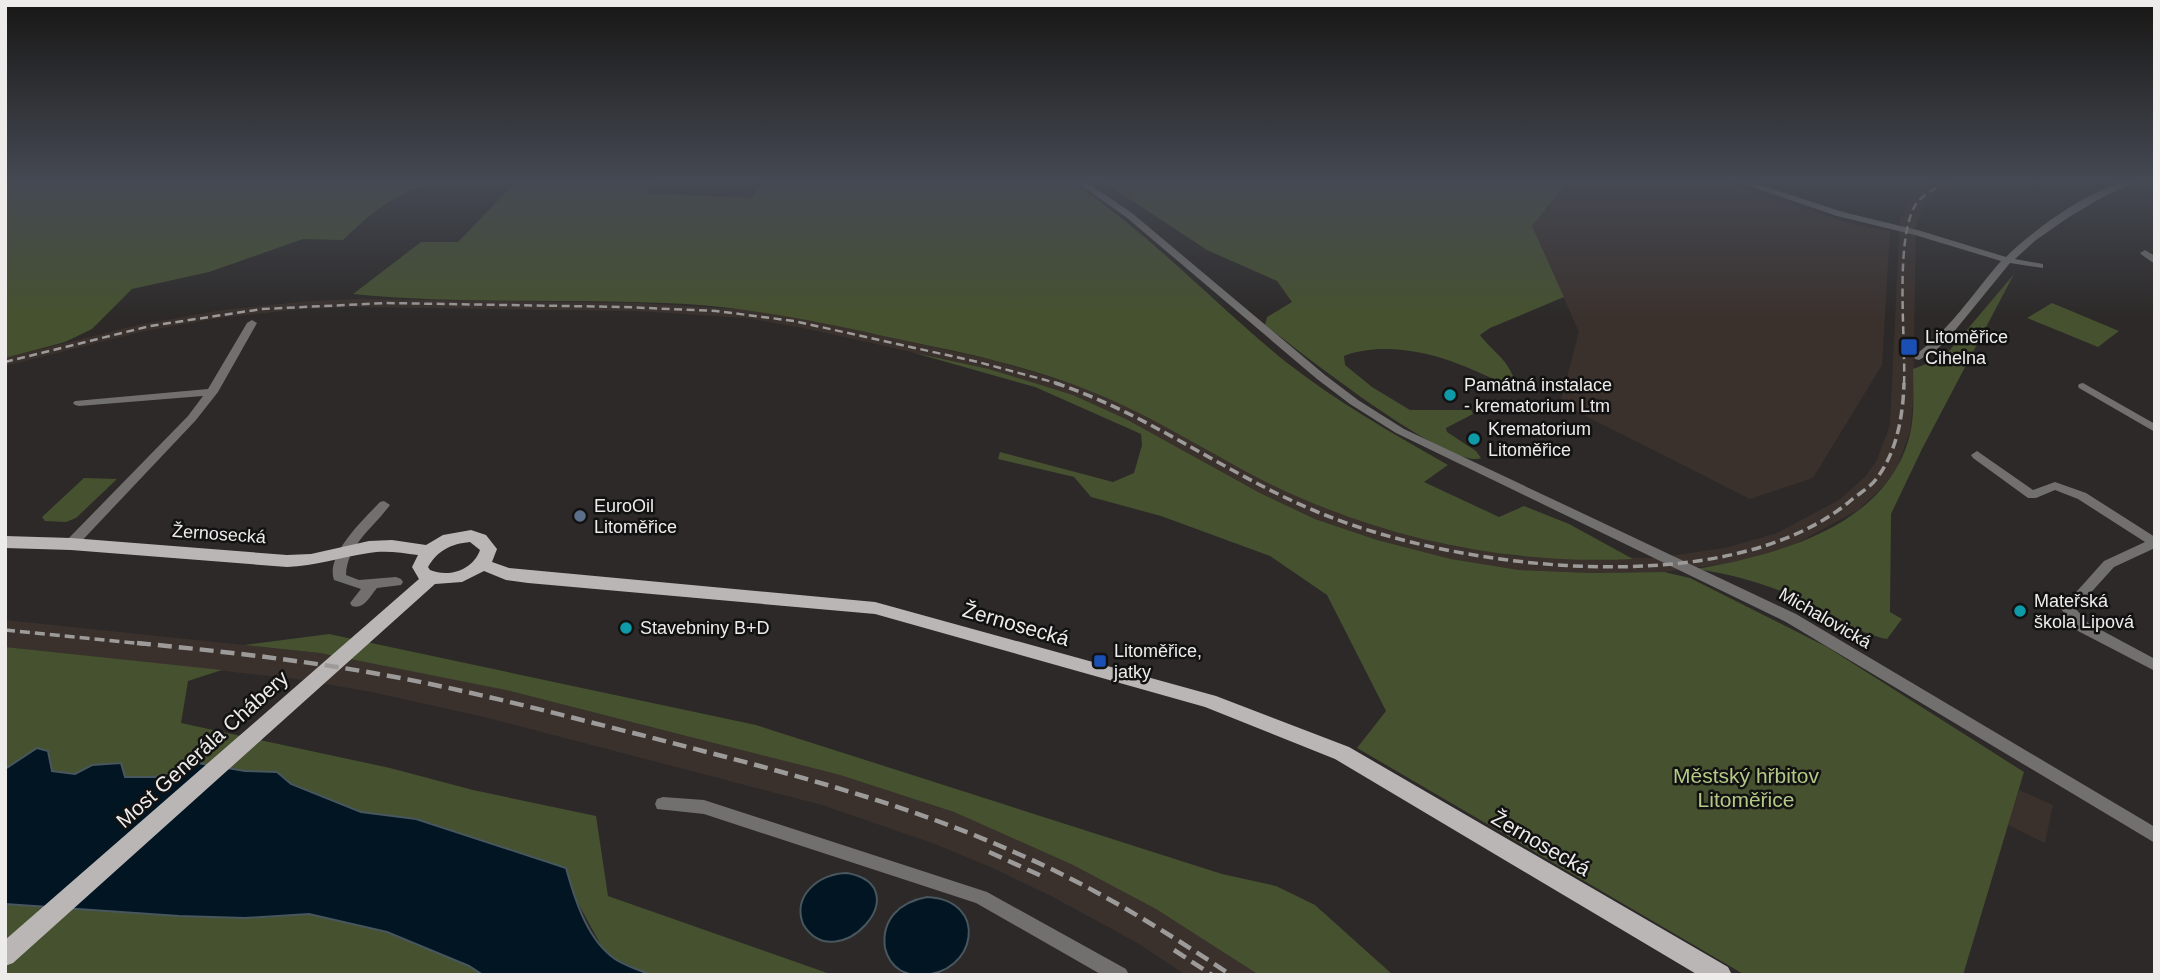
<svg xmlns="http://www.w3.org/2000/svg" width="2160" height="980" font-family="Arial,sans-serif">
<rect width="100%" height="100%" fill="#2c2928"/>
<g fill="#3a312d">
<polygon points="1568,181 1718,181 1860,226 1890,231 1882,365 1813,478 1750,499 1560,403 1579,332 1532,226"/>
<polygon points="1935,181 1958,181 1935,195 1926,204 1916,222 1913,402 1910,431 1897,468 1885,485 1858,510 1794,545 1738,562 1664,572 1592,573 1519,570 1451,559 1377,540 1315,519 1260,493 1126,419 1073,395 989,369 803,328 745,318 635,311 355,307 303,309 219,318 141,332 5,366 5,358 142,324 223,310 308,301 361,299 640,303 752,310 811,320 997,361 1082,387 1137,411 1270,484 1324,508 1382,528 1453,546 1516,556 1655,558 1725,548 1777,533 1839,500 1865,477 1877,460 1890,425 1900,218 1911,199"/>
<polygon points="5,620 320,653 394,666 506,690 840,775 954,812 1073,865 1156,909 1259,975 1186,975 1134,941 1053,897 997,870 935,844 822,805 484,717 371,692 297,679 5,647"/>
<polygon points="2019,790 2053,805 2045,843 2008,825"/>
</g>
<g fill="#46512f">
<path d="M 5,181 L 651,181 L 646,193 L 752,198 L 765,181 L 1070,181 C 1149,232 1213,303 1286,362 C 1337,402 1392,433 1448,465 L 1424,482 L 1499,517 L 1524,506 L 1569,524 L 1633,559 C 1508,565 1384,539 1272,485 C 1226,462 1183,435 1137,412 C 1093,390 1047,374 1000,362 C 968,353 935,347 902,340 C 830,324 760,309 686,304 C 575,298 464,305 353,294 L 421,242 L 458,242 L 513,185 C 483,185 435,180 409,191 C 384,202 362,221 343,240 L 303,239 L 209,272 L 132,289 L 92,329 L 65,342 L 5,358 Z"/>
<path d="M 1102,181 L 1568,181 L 1532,226 L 1564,297 L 1490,328 L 1480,335 C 1492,351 1505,357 1513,376 L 1507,383 C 1491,379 1477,371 1461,365 C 1428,351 1378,342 1344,356 L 1345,365 L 1372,387 L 1410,410 L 1471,410 L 1473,414 L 1446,428 L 1447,432 L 1476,451 L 1481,458 C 1451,472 1295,348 1265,325 L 1267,317 L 1292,302 L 1277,281 L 1207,250 Z"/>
<path d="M 2014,274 L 1922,449 L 1891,514 L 1890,612 L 1902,619 L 1887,639 C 1859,634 1838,617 1814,605 C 1775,587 1738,575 1696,569 C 1778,555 1888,526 1910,434 C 1915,413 1913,390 1913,369 L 1944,357 Z"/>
<polygon points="2052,303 2119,331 2098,347 2027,318"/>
<polygon points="911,352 989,369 1073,395 1126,419 1260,493 1315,519 1377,540 1451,559 1519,570 1592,573 1664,572 1690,578 1827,647 2024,772 1963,975 1745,975 1357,748 1386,711 1327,595 1270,556 1161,516 1091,497 1074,477 998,459 1000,452 1113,482 1134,473 1142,445 1141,434 1035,387"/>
<polygon points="84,478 117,479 76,518 66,522 45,521 42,517"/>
<polygon points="329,634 756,725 1222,874 1276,886 1315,905 1393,975 1259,975 1156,909 1073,865 954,812 840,775 506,690 320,653 244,645"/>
<polygon points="5,647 222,670 188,681 181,723 390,768 473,790 596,816 608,896 833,975 651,975 613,958 602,947 574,896 566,868 416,819 361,812 291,784 277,772 245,771 192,762 173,773 155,777 125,777 120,763 92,765 75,774 52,771 50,758 37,748 5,769"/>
<polygon points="7,903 179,916 245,918 309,914 387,932 469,966 483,975 5,975"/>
</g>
<g fill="#011622" stroke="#48565e" stroke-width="2">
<path d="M 37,748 L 48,751 L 52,771 L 75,774 L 92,765 L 121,763 L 125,777 L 155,777 L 173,773 L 192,762 L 245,771 L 277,772 L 291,784 L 361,812 L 416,819 L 566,868 C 574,897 586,936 611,956 C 621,965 638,969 651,975 L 483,975 L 469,966 L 387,932 L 309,914 L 245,918 L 179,916 L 5,904 L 5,769 Z"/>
<path d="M 847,873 C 922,887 836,980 803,924 C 792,895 820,873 847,873 Z"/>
<path d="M 927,897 C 990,900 977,975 920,975 C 913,975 906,974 900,970 C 892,965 887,957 885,948 C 881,919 900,902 927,897 Z"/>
</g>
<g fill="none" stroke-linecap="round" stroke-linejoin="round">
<g fill="#71706f" fill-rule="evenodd">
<polygon points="1075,181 1085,181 1132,213 1325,375 1358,400 1404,429 1796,614 2155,827 2155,843 1786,622 1396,433 1350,404 1317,379 1126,217"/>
<path d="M 1735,181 L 1748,181 L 1843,212 L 1921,231 L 2006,257 C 2033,230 2099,181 2137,181 L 2103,197 L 2069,217 L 2036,240 L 2015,259 L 2043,264 L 2043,268 L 2010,263 L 1948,339 L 1936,350 L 1919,360 L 1915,359 L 1914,357 L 1915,355 C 1951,329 1973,293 2001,261 L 1915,235 L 1837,216 Z"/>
<polygon points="2145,250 2155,256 2155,264 2142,255 2140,253"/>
<polygon points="252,320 257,323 218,392 196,420 76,547 66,547 65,544 66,541 188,416 203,396 79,406 75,405 73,403 75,401 208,389 247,323"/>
<polygon points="2083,383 2155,424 2155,432 2079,388 2078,386 2079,384"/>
<polygon points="1977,451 2033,490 2055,482 2086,493 2155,537 2155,548 2114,567 2076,609 2088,623 2155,659 2155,671 2078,631 2061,609 2104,561 2145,542 2078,499 2055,490 2036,498 2028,498 1973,458 1971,455"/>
<path d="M 384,501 L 390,505 C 374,527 347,545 346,575 L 359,580 L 396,577 L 401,579 L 403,582 L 401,585 L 377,588 C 370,596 364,610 352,606 L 350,603 L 361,589 L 334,580 C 325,555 364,519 380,502 Z"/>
<polygon points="663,797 704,800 987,892 1126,969 1129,975 1102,975 976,903 704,814 657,809 655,804 657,799"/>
</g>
<path fill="#b9b6b5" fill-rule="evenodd" d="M 471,530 L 486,535 L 497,549 L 492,562 L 509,568 L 875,602 L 1216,696 L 1349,747 L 1728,967 L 1732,975 L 1698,975 L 1335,759 L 1205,707 L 875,614 L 528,583 L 506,580 L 484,571 L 462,582 L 435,584 L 13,963 L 5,966 L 5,940 L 419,579 L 412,567 L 418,555 C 402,553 385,550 369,553 C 341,557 315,566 287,567 L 71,550 L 5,548 L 5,536 L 71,538 L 287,555 L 311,554 L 369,541 L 392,540 L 426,545 L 443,535 ZM 470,542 L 480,550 C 473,570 449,578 430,570 L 428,567 C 438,550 451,544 470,542 Z"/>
<g stroke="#9d9b9a" stroke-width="2.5" stroke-dasharray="8 4.5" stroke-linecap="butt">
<polyline points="5,362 150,326 262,309 387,303 624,307 716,311 794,321 978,362 1060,384"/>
<path d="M 1904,384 C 1906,340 1894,239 1916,204 C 1923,194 1937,188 1946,181"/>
</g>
<g stroke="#9d9b9a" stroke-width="3.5" stroke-dasharray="10 5" stroke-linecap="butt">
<path d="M 1055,383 C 1150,414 1231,478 1325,515 C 1463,570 1727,602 1849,502 C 1858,494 1871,487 1877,478 C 1897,451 1903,416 1904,383"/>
<polyline points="5,630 154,645"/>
</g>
<g stroke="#9d9b9a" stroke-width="4.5" stroke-dasharray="14 7" stroke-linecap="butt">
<path d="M 137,643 C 219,651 302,660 384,675 C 473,691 561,715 649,737 C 772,769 898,800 1014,852 C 1091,885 1162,929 1231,975"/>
<polyline points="989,852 1046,878"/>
<polyline points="1174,950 1212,975"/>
</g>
</g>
<linearGradient id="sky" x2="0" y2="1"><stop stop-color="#181716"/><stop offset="0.57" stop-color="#454953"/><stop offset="1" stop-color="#454953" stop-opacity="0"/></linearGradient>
<rect width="2160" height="318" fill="url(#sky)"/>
<g fill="#1a4fb4" stroke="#131212" stroke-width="2.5">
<rect x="1900" y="338" width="18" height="18" rx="3.5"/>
<rect x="1093" y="654" width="14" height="14" rx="3.5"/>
</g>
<g fill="#0f9aa8" stroke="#131212" stroke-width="2.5">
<circle cx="1450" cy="395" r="7"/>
<circle cx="1474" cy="439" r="7"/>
<circle cx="2020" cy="611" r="7"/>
<circle cx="626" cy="628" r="7"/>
</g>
<circle fill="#5c6f8a" stroke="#131212" stroke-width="2.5" cx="580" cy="516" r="7"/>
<g text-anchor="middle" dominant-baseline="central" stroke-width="5" stroke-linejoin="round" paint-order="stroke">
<g font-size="18" fill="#edeceb" stroke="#131212" text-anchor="start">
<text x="1925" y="337">Litoměřice<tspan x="1925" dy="21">Cihelna</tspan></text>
<text x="1464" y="385">Památná instalace<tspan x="1464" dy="21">- krematorium Ltm</tspan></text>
<text x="1488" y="429">Krematorium<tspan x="1488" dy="21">Litoměřice</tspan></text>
<text x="594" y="506">EuroOil<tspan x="594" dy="21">Litoměřice</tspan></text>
<text x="2034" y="601">Mateřská<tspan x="2034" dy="21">škola Lipová</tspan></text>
<text x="640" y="628">Stavebniny B+D</text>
<text x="1114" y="651">Litoměřice,<tspan x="1114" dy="21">jatky</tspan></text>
</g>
<g font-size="18" fill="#edeceb" stroke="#131212">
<text transform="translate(219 534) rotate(4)">Žernosecká</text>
<text transform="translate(1825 618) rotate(30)">Michalovická</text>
</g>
<g font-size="21" fill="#edeceb" stroke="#131212">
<text transform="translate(1016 624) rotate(16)">Žernosecká</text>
<text transform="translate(202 749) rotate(-42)">Most Generála Chábery</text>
<text transform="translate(1541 843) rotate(30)">Žernosecká</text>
</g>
<g font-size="21" fill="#b3ca87" stroke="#131212">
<text x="1746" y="775">Městský hřbitov<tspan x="1746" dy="24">Litoměřice</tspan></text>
</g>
</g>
<rect width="2160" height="980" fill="none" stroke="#edeceb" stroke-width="14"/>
</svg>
